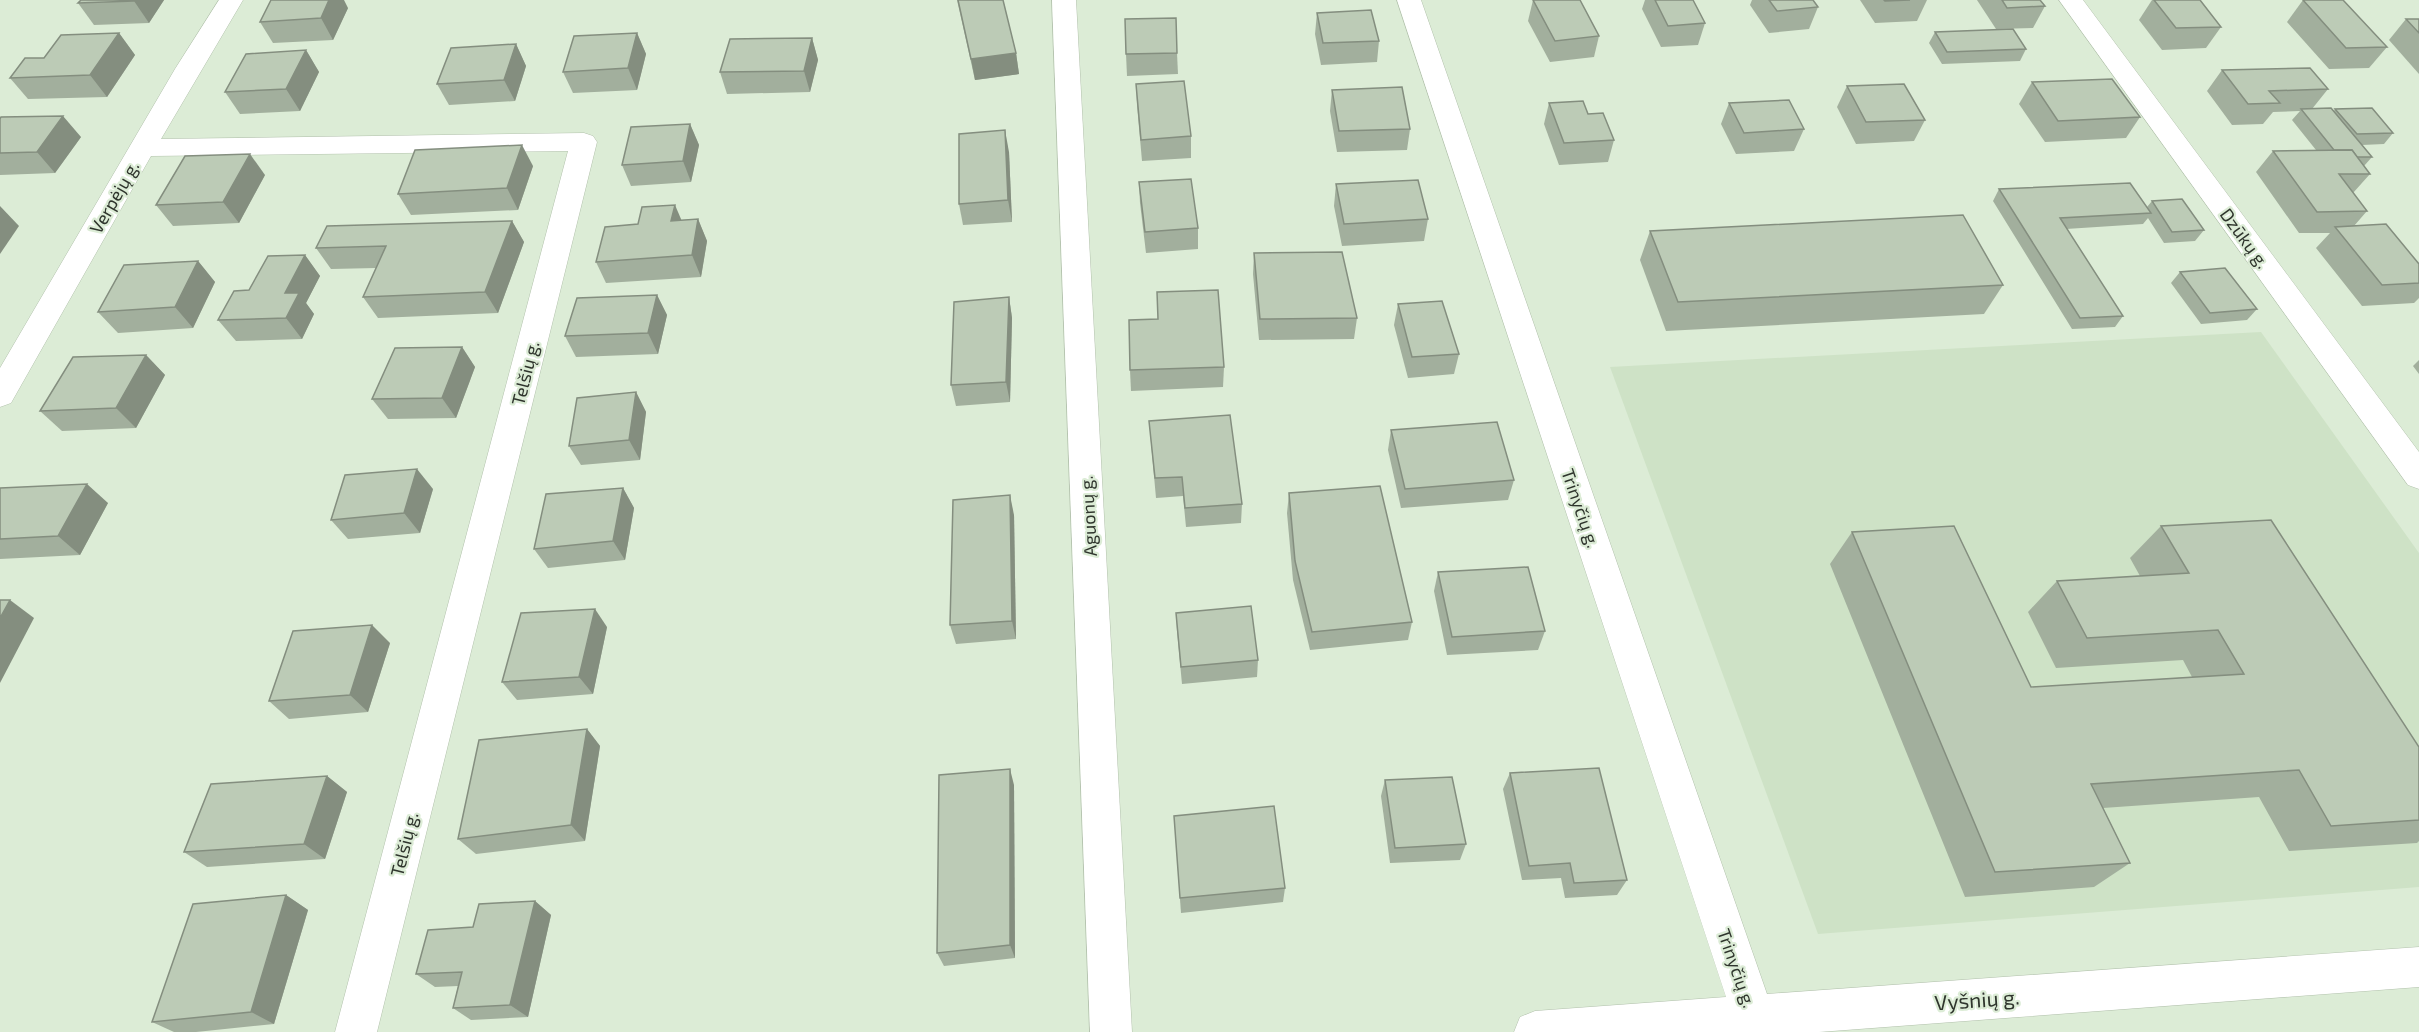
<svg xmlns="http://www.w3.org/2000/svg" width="2419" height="1032" font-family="'Exo 2',sans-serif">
<rect width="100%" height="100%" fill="#dcecd6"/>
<polygon fill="#cee2c6" points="2261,332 2419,553 2419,887 1818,934 1610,367"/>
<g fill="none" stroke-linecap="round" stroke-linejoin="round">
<defs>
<g id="minor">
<polygon points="219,0 243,0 161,139 584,133 593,136 597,142 377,1032 335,1032 568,151 151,156 11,403 0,407 0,368 175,69"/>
<polygon points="1052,0 1076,0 1132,1032 1090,1032"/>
<polygon points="1397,0 1421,0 1767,994 2419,947 2419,987 1819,1032 1514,1032 1520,1017 1535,1011 1726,997"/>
<polygon points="2059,0 2083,0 2419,452 2419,489 2408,485"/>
</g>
</defs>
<use href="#minor" stroke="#b2c1ac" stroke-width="1"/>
<use href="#minor" fill="#fff" fill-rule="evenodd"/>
</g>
<g fill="#a2af9d">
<polygon points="164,0 149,23 94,25 78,3"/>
<polygon points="957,0 1003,0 1016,53 1019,74 975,80"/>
<polygon points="1533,0 1599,36 1594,57 1550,62 1528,21"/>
<polygon points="1645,0 1693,0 1705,23 1698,45 1661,47 1642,9"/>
<polygon points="1752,0 1813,0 1818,7 1809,29 1769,33 1750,5"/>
<polygon points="1860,0 1927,0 1917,21 1875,23"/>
<polygon points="1977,0 2040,0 2045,6 2033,28 1996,29"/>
<polygon points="2152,0 2200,0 2221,27 2206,48 2162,50 2139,20"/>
<polygon points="2303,0 2387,47 2369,68 2329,69 2287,22"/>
<polygon points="348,8 333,40 273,43 260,22"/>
<polygon points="1317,13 1379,41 1377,62 1321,65 1315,34"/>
<polygon points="2406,19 2419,19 2419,74 2389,40"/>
<polygon points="1935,32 2026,49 2020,61 1942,64 1929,43"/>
<polygon points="119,33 135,55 107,97 28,99 10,78 44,58"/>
<polygon points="637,33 646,54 637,90 573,93 563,72"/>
<polygon points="812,38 818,60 810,92 727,94 720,72"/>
<polygon points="516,44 526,66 515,101 449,105 437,84"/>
<polygon points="306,50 319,72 300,111 240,114 225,92"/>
<polygon points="1177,53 1178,74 1127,76 1126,54"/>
<polygon points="2222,70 2328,89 2312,109 2334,111 2335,109 2393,133 2384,144 2362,145 2372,157 2364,166 2370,174 2353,193 2367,211 2354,226 2419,264 2419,298 2414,303 2362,306 2316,248 2330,233 2299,233 2256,172 2273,151 2316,150 2292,120 2300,111 2273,112 2263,124 2232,125 2207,91"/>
<polygon points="2032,82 2140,117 2126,138 2045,142 2019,104"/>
<polygon points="1136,84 1191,136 1191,158 1142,161 1137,105"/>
<polygon points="1847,86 1925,120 1914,141 1856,144 1837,107"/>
<polygon points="1332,90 1410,129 1407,150 1337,152 1330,111"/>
<polygon points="1549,103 1588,114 1614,140 1608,162 1559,165 1544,124"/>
<polygon points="1729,103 1804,129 1794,151 1736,154 1721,124"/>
<polygon points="0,119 81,137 55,173 0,175"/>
<polygon points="690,124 699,145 691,182 631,186 622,165"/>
<polygon points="1009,152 1012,222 963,225 959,204"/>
<polygon points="533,166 518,210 411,215 398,194"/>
<polygon points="265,175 239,223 173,226 156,205"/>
<polygon points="1139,182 1198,228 1198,249 1146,253 1140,203"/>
<polygon points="1336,184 1428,219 1424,241 1342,246 1334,206"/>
<polygon points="1999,189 2147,207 2152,201 2204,230 2195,241 2164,243 2148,218 2143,224 2066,229 2123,316 2115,327 2072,329 1993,201"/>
<polygon points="698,219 707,241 701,277 606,283 596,262 681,220"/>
<polygon points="512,221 524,242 498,313 378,318 363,297 376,268 331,269 316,248"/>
<polygon points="1650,231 2003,285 1984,314 1666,331 1640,260"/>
<polygon points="1254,253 1357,318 1354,339 1259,340 1253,274"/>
<polygon points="305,255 320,276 306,303 314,314 302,339 236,341 218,320 249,290"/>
<polygon points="198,261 215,282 193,328 118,333 98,312"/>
<polygon points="2180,272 2257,309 2247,320 2201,324 2171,283"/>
<polygon points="657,295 667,315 658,354 576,357 565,336"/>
<polygon points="1009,297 1012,318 1010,402 956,406 951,385"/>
<polygon points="1398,304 1459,354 1454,374 1408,378 1394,325"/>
<polygon points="462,347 475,367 456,418 388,419 372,399"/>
<polygon points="146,355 165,375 136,428 62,431 40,411"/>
<polygon points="2419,360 2419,374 2413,366"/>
<polygon points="1224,367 1223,387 1131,391 1130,370"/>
<polygon points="636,392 646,412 640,460 581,465 569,446"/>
<polygon points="1149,421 1242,504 1241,523 1186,527 1183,496 1156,498"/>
<polygon points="1391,430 1514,480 1508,500 1401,508 1388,450"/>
<polygon points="0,488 108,503 80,555 0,559"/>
<polygon points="623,488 634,508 625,560 548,568 534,549"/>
<polygon points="433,489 420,533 348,539 331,520"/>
<polygon points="1289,493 1412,622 1408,640 1310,650 1293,580 1287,513"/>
<polygon points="1014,515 1016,639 956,644 950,625"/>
<polygon points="2161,526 2419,747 2419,841 2417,843 2289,851 2259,797 2103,808 2130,863 2094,887 1965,897 1830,564 1852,532 2031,687 2192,677 2183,660 2056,668 2028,612 2057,581 2140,576 2130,558"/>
<polygon points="1438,572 1545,631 1538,650 1447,655 1434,591"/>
<polygon points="1176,613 1258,660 1257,677 1182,684 1177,631"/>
<polygon points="607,627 593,694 517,700 502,682"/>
<polygon points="390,643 368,712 289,719 269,701"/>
<polygon points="587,729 600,746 585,841 476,854 458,839"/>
<polygon points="1510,773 1627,880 1617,895 1565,898 1561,878 1522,880 1503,789"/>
<polygon points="327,776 347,792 325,859 207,867 184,852"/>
<polygon points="1385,780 1466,844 1460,860 1390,863 1381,796"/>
<polygon points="1014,785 1015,958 944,966 937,953"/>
<polygon points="1174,816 1285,888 1283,902 1181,913"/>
<polygon points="286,895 308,910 274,1024 196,1032 174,1032 152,1022"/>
<polygon points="535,901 551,915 528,1017 471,1020 453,1008 458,986 435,987 416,974 473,927"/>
</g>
<g fill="#848e7f">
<polygon points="134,0 164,0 149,23 134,1"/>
<polygon points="329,0 344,0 348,8 333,40 321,18"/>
<polygon points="119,33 135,55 107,97 90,75"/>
<polygon points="637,33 646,54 637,90 628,68"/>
<polygon points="812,38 818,60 810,92 804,71"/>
<polygon points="516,44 526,66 515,101 504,80"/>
<polygon points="306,50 319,72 300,111 286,89"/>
<polygon points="1016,53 1019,74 975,80 971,59"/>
<polygon points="63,116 81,137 55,173 37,152"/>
<polygon points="690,124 699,145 691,182 683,161"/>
<polygon points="1005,130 1009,152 1012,222 1008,200"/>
<polygon points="522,145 533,166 518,210 507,188"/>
<polygon points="250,154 265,175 239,223 223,202"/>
<polygon points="675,205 684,226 671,221"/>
<polygon points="0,206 19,226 0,254"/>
<polygon points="698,219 707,241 701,277 692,255"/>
<polygon points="512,221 524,242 498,313 485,292"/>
<polygon points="305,255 320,276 306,303 314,314 302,339 286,318 285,293"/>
<polygon points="198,261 215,282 193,328 175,307"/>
<polygon points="657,295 667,315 658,354 648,333"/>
<polygon points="1009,297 1012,318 1010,402 1006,382"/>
<polygon points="462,347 475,367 456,418 442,398"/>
<polygon points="146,355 165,375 136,428 116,408"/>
<polygon points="636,392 646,412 640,460 629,440"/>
<polygon points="417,469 433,489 420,533 404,513"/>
<polygon points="87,484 108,503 80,555 58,536"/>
<polygon points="623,488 634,508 625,560 613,541"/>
<polygon points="1010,495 1014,515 1016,639 1012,621"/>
<polygon points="10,600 34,618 0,683 0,618"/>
<polygon points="595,609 607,627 593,694 579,677"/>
<polygon points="372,625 390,643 368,712 350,695"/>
<polygon points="587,729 600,746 585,841 571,825"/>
<polygon points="1010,769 1014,785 1015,958 1010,945"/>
<polygon points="327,776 347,792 325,859 304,844"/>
<polygon points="286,895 308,910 274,1024 251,1012"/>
<polygon points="535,901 551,915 528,1017 510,1005"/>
</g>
<g fill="#bccbb6" stroke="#848e7f" stroke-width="1.5">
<polygon points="81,0 134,0 134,1 78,3"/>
<polygon points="271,0 329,0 321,18 260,22"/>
<polygon points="958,0 1003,0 1016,53 971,59"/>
<polygon points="1533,0 1580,0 1599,36 1555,41"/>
<polygon points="1655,0 1693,0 1705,23 1668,26"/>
<polygon points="1769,0 1813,0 1818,7 1777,11"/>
<polygon points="1884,0 1910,0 1885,1"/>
<polygon points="2002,0 2040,0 2045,6 2007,8"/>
<polygon points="2154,0 2200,0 2221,27 2176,28"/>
<polygon points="2303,0 2343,0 2387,47 2346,48"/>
<polygon points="1371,10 1379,41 1323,43 1317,13"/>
<polygon points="1176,18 1177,53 1126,54 1125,19"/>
<polygon points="2406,19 2419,19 2419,33"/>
<polygon points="2013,29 2026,49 1947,52 1935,32"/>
<polygon points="119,33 90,75 10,78 25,58 44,58 61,35"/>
<polygon points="637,33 628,68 563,72 574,36"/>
<polygon points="812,38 804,71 720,72 730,39"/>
<polygon points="516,44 504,80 437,84 451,48"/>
<polygon points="306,50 286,89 225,92 246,54"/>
<polygon points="2310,68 2328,89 2269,91 2280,103 2248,104 2222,70"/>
<polygon points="2112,79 2140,117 2058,121 2032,82"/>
<polygon points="1184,81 1191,136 1141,140 1136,84"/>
<polygon points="1904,84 1925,120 1866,122 1847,86"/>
<polygon points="1402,87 1410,129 1339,131 1332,90"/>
<polygon points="1789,100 1804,129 1744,133 1729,103"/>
<polygon points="1583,101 1588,114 1603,113 1614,140 1564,143 1549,103"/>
<polygon points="2331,108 2372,157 2357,157 2352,150 2334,150 2301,109"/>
<polygon points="2372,108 2393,133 2357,134 2335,109"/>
<polygon points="63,116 37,152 0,153 0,119 1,117"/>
<polygon points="690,124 683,161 622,165 631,127"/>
<polygon points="1005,130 1008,200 959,204 959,134"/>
<polygon points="522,145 507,188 398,194 415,150"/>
<polygon points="2352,150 2370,174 2339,174 2367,211 2317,212 2273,151"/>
<polygon points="250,154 223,202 156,205 185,156"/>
<polygon points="1191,179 1198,228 1145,232 1139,182"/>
<polygon points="1418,180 1428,219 1344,224 1336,184"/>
<polygon points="2130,183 2151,213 2060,218 2123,316 2080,318 1999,189"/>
<polygon points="2182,199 2204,230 2172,232 2152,201"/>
<polygon points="675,205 671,221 698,219 692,255 596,262 605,227 638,224 642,207"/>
<polygon points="1963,215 2003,285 1678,302 1650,231"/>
<polygon points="512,221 485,292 363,297 386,246 316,248 327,226"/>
<polygon points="2386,224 2419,264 2419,283 2382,285 2335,227"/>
<polygon points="1342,252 1357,318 1260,319 1254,253"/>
<polygon points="305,255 285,293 299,293 286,318 218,320 234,291 249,290 268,256"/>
<polygon points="198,261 175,307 98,312 124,265"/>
<polygon points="2225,268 2257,309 2210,313 2180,272"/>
<polygon points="1218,290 1224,367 1130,370 1129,320 1158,319 1157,292"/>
<polygon points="657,295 648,333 565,336 577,298"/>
<polygon points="1009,297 1006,382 951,385 954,302"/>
<polygon points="1442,301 1459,354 1412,357 1398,304"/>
<polygon points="462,347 442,398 372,399 395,348"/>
<polygon points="146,355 116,408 40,411 73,357"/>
<polygon points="636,392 629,440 569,446 577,398"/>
<polygon points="1230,415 1242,504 1185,508 1182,477 1155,478 1149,421"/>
<polygon points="1497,422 1514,480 1405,489 1391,430"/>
<polygon points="417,469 404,513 331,520 345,475"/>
<polygon points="87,484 58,536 0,539 0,488"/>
<polygon points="1380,486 1412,622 1312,632 1295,561 1289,493"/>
<polygon points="623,488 613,541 534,549 546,494"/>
<polygon points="1010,495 1012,621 950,625 953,500"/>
<polygon points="2271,520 2419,747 2419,820 2331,826 2299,770 2091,784 2130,863 1995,872 1852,532 1954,526 2031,687 2244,674 2218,630 2087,638 2057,581 2189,573 2161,526"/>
<polygon points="1528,567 1545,631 1452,637 1438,572"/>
<polygon points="0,600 10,600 0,618"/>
<polygon points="1251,606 1258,660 1181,667 1176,613"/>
<polygon points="595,609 579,677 502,682 521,613"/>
<polygon points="372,625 350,695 269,701 293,631"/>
<polygon points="587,729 571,825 458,839 479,740"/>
<polygon points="1599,768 1627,880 1574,883 1570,863 1529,866 1510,773"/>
<polygon points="1010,769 1010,945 937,953 939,775"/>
<polygon points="327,776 304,844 184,852 211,784"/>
<polygon points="1452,777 1466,844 1395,848 1385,780"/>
<polygon points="1274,806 1285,888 1180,898 1174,816"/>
<polygon points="286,895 251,1012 152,1022 193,904"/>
<polygon points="535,901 510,1005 453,1008 462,972 416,974 428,930 473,927 479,904"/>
</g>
<g text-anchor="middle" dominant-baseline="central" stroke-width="4.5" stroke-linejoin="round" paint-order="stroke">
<g font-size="18" fill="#2f352d" stroke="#dcecd6">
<text transform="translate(114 197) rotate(-60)">Verpėjų g.</text>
<text transform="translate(2245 238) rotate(54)">Dzūkų g.</text>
<text transform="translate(525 373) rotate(-76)">Telšių g.</text>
<text transform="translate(1581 508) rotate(71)">Trinyčių g.</text>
<text transform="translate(1088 516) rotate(-93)">Aguonų g.</text>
<text transform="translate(404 844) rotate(-76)">Telšių g.</text>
<text transform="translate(1737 968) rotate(71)">Trinyčių g.</text>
</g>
<g font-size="21" fill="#2f352d" stroke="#dcecd6">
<text transform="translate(1977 999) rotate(-4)">Vyšnių g.</text>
</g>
</g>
</svg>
